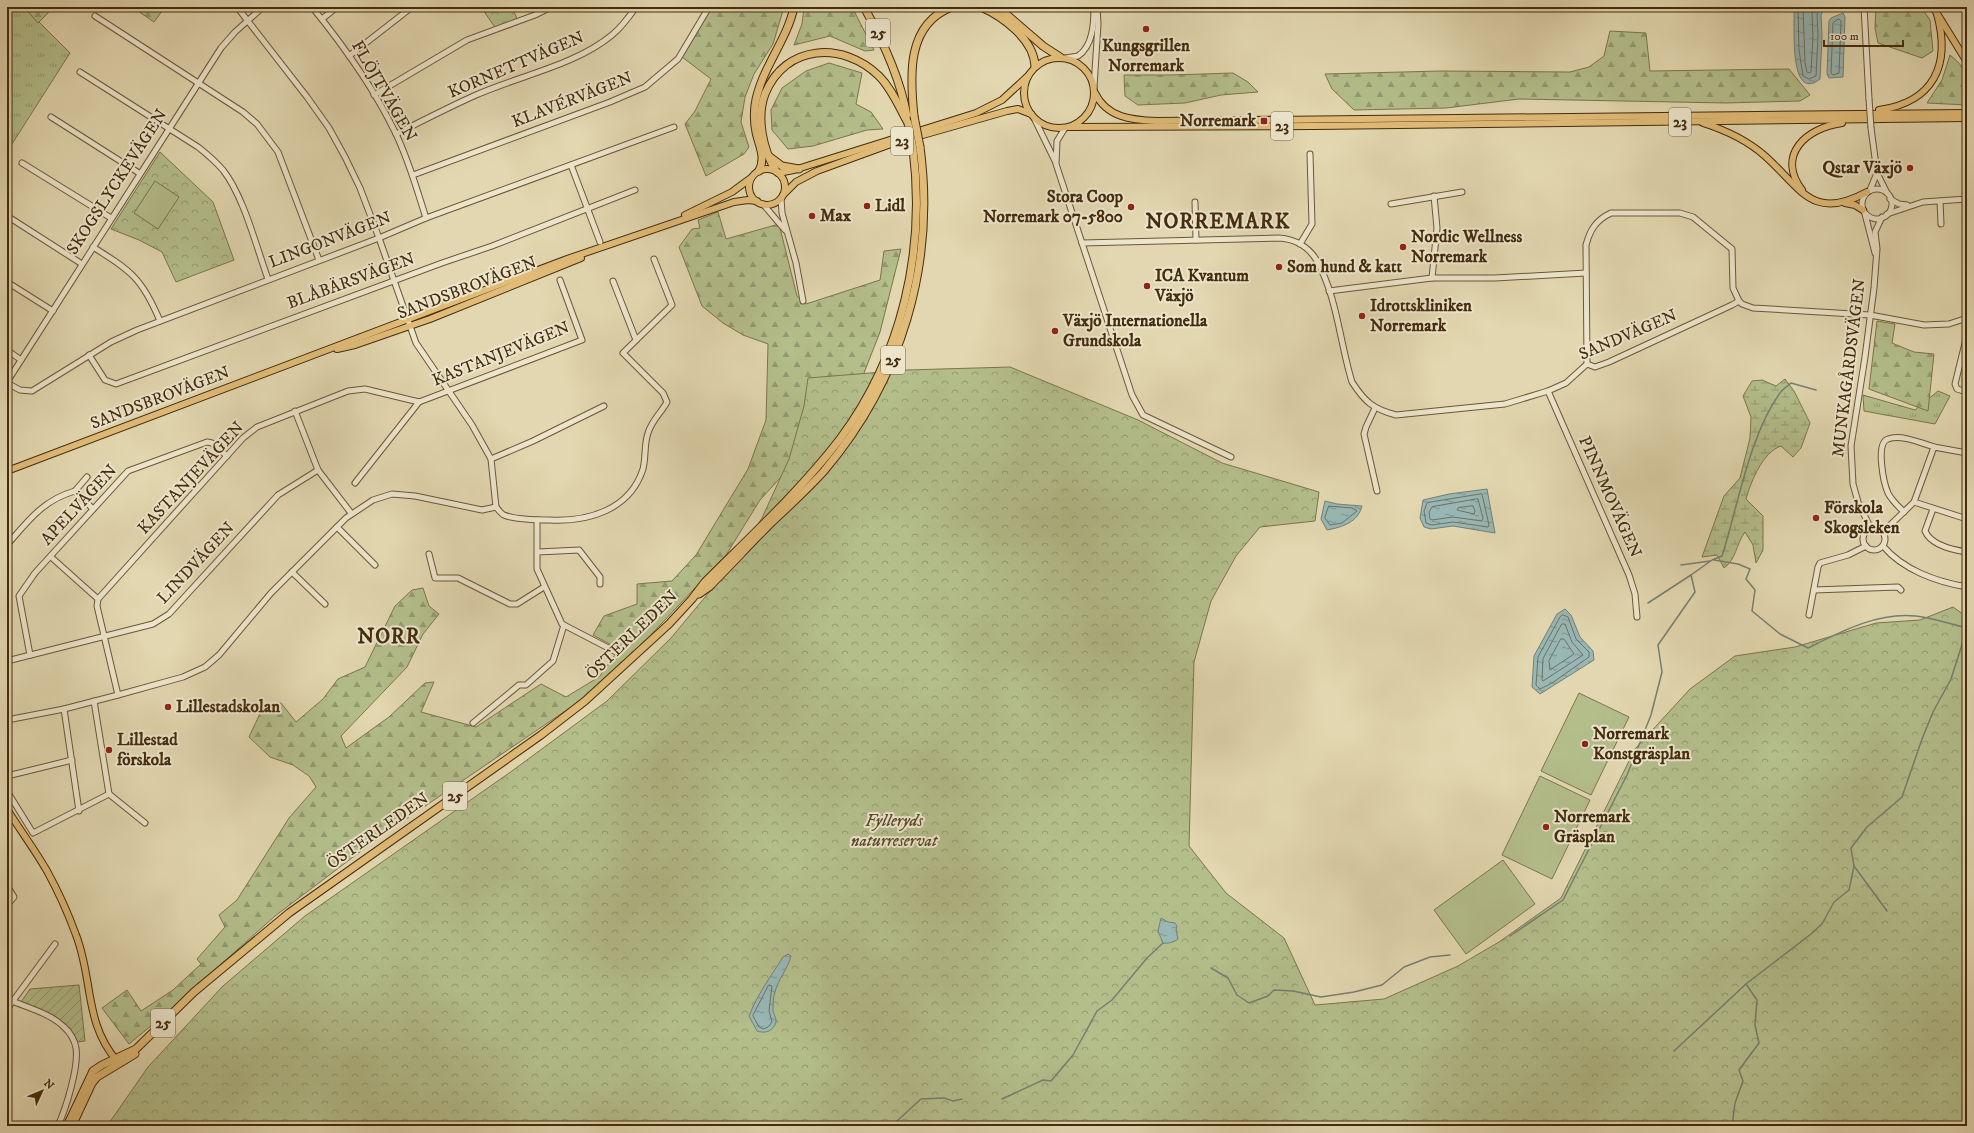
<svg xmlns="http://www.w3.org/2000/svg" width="1974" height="1133" font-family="'IM FELL DW Pica',serif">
<defs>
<pattern id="grass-tufts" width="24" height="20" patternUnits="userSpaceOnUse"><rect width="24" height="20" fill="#b3be8b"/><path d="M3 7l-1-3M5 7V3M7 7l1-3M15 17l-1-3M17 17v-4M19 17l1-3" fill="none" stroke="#939b70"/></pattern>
<pattern id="forest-firs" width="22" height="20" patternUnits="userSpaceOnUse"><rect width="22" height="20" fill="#b3be8b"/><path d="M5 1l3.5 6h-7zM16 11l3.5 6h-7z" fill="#939b70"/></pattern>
<pattern id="wetland-marsh" width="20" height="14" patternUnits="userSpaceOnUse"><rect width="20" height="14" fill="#b3be8b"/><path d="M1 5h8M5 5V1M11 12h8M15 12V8" fill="none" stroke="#939b70"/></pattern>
<pattern id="park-crowns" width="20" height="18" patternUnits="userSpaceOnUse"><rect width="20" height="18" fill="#b3be8b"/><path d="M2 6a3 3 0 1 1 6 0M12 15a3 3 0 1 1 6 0" fill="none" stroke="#939b70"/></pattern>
<pattern id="garden-furrows" width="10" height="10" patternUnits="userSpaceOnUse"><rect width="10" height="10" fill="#b3be8b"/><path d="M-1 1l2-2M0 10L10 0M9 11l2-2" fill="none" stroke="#939b70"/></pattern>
<pattern id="water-ripples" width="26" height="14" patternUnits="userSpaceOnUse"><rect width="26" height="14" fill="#98b7b5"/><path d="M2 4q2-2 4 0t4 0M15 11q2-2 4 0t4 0" fill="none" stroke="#7e9592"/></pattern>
</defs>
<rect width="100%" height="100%" fill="#e2d7b0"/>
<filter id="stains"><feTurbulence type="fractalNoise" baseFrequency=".005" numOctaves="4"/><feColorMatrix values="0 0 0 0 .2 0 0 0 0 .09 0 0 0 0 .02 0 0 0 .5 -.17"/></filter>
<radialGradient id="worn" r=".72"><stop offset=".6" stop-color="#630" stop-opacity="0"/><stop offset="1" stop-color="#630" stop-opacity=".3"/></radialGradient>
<g fill="url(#grass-tufts)" stroke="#7c754c">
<polygon points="7,7 24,7 70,53 12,144 7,141"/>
<polygon points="1938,391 1950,396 1935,424 1864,411 1863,395 1915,410"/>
</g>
<g fill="url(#forest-firs)" stroke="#7c754c">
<polygon points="24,7 54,7 38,23"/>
<polygon points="132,7 165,7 154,22"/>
<polygon points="712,7 784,7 773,44 754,74 745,97 741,122 749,147 744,154 706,176 685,124 695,111 711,79 682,57"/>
<polygon points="804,7 852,7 874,50 865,51 830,36 794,45 802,24"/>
<polygon points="1876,7 1921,7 1930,20 1933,51 1922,58 1878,43 1875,28"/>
<polygon points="1610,31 1646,33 1650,71 1789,69 1810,95 1800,101 1726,103 1519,99 1446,108 1354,110 1332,89 1325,74 1441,71 1570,72 1589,67 1604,56"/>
<path d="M 1950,55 C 1971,72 1967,79 1967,105 L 1927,103 L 1942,80 Z"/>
<polygon points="829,63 862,73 856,104 871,112 883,129 867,130 813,146 788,149 772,130 771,110 782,88 806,71"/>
<polygon points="1233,73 1248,82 1258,92 1221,95 1185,103 1138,105 1125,96 1124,75 1171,75"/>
<polygon points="718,212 726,239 779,224 797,296 806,304 880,280 884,251 901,249 880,332 855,396 760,500 726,555 646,640 612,674 577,703 381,836 275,916 163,1016 129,1044 102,1008 127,990 141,1011 173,990 201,964 197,959 225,927 219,915 237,900 289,818 316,787 309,776 293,765 270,757 249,737 264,705 281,703 296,722 323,699 338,679 365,667 395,606 412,590 423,588 429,606 439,614 423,634 407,667 341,736 346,748 389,717 425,683 434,682 421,712 476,727 541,684 566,697 599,677 619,649 593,635 604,616 637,604 637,584 672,581 696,555 748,469 766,420 768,344 743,335 723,323 702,306 679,247 692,229 700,228 698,220"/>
<polygon points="1877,321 1895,324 1892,343 1914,352 1934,354 1928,411 1869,389"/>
</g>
<path fill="url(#wetland-marsh)" stroke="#7c754c" d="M 1785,379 L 1794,391 L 1810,423 L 1801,448 L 1793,457 L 1781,446 C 1763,452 1751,481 1746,499 L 1763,516 L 1763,550 L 1756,563 L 1753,545 L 1745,532 C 1736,544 1736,560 1724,568 L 1717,555 L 1702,557 L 1724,496 L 1740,478 L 1750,438 L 1751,417 L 1743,396 L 1752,381 L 1762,380 L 1776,386 Z"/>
<g fill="url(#park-crowns)" stroke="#7c754c">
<polygon points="481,7 512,7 518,21 496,29"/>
<polygon points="160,152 213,202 234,260 176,282 162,252 139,240 111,229"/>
<polygon points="1010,367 1138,420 1222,463 1319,492 1315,521 1260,527 1236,556 1211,601 1194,662 1189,846 1226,893 1284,938 1315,1005 1384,999 1458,966 1499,942 1561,898 1635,749 1690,689 1735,656 1795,647 1876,623 1920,620 1953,607 1967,617 1967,1126 107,1126 148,1067 223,986 305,916 512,771 607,701 671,638 721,578 743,549 762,518 789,459 804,406 808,378 907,370"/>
</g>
<path fill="url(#garden-furrows)" stroke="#7c754c" d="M 79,985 L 85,1041 L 77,1042 C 70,1018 41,1011 21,1002 L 30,989 Z"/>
<g fill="#b3be8b" stroke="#7c754c">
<polygon points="155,181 179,197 158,229 134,213"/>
<polygon points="1579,693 1629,717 1591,795 1541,771"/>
<polygon points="1540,776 1590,800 1552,879 1502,855"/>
<polygon points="1503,860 1535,904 1466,954 1434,910"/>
</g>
<g fill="url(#water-ripples)" stroke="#767f72">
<path d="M 1796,7 L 1825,7 L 1821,15 L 1822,36 L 1820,79 C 1788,104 1795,22 1794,9 Z"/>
<polygon points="1843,13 1845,17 1843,77 1829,78 1827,74 1829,21 1831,18"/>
<polygon points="1487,489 1495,533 1453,526 1431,529 1424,527 1420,518 1423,500 1449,494"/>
<path d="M 1325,501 L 1337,504 L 1362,506 C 1358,522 1343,527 1327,530 L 1321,519 Z"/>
<polygon points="1565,609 1571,615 1580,637 1593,651 1594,660 1540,694 1532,687 1534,656 1557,614"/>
<path d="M 1161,918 L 1168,922 L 1175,923 L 1177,926 L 1176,930 L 1178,939 C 1175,942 1167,944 1163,943 L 1158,931 Z"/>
<path d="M 788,954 L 791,956 C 788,969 778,979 775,992 C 773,997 773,1005 773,1011 C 774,1016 778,1019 775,1025 C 770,1033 764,1033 757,1031 L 749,1016 C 757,995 771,976 783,957 Z"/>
</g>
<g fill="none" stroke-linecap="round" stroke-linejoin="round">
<g stroke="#6e7262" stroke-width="1">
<polyline points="1798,7 1799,50 1803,76 1809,79 1816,76 1818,36 1817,14 1821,7"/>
<polyline points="1803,7 1805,63 1807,72 1809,73 1811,72 1813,36 1812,14 1815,7"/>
<polygon points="1839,19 1841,21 1839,73 1833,75 1831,73 1833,23"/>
<polygon points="1482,494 1489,525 1488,527 1453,522 1432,525 1426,523 1424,511 1427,503"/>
<polygon points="1478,499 1483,518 1482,521 1453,517 1432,520 1430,519 1429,512 1432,507"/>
<polygon points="1329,506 1352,508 1357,511 1342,523 1330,525 1325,518"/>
<polygon points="1473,506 1475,511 1474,514 1457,510 1458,508"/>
<polygon points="1563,615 1568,617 1576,639 1589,652 1589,657 1552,683 1540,689 1536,685 1538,657 1560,617"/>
<polygon points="1562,624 1565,624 1572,642 1583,655 1543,681 1542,680 1543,659"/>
<polygon points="1561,639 1564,639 1574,654 1550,670 1549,661"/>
<polygon points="769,985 772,986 769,1011 772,1022 768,1027 763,1029 759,1027 753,1016"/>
</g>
<g stroke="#767f72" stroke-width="1.5">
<path d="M 1714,560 L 1738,564 L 1750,569 L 1746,579 L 1755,590 L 1752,611 L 1780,634 L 1808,648 C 1842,631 1878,612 1916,616 C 1933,618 1950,624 1967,628"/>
<polyline points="1681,565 1710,561"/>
<polyline points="1648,603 1691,575"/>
<polyline points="1854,866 1887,911"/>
<path d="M 1510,936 L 1563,900 L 1627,775 L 1651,715 L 1662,672 L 1658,645 L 1695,592 L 1691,575 L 1712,560 L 1722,556 C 1738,506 1749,436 1780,393 C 1782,389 1788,386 1791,383 L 1816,390"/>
<polyline points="1211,968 1228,978 1237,995 1249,1003 1268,996 1274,990 1293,991 1321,997 1354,992 1382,985 1404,967 1430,957 1450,955"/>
<polyline points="1674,1051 1746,984 1811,934 1822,924 1834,902 1849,890 1854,866 1851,848 1867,827 1902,797 1922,739 1933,712 1951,679 1967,629"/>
<polyline points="1002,1099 1043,1080 1051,1081 1073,1055 1097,1011 1112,1000 1147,958 1163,943"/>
<polyline points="899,1126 897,1121 921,1099 944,1098 953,1101 962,1099"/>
<polyline points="1732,1126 1735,1103 1743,1081 1739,1070 1759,1043 1755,1025 1757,1000 1746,984"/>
</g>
<defs>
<g id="minor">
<polyline points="237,7 307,97 329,128 345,157 360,188 379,238 416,343 472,425 491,459 496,507"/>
<path d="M 312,7 C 343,45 375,90 396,134 C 409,161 417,190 426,218"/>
<polyline points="1864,7 1869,99"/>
<polyline points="95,16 243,112 257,124 278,152 319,260"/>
<polyline points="322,19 337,7"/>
<polyline points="349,56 412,7"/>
<path d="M 1066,58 L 1078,56 C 1093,46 1094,23 1094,7"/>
<path d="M 80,72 L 198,147 C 207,154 215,161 223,170 C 244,197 256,246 268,279"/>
<polyline points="1094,87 1098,24 1097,7"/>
<polyline points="374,95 467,40 535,15 551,7"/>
<polyline points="51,117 139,173"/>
<polyline points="1034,118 1055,161"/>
<polyline points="1065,128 1057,141 1056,164 1132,395 1143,415 1231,457"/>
<polyline points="1871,128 1877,173 1887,193"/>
<path d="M 396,134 C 422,121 449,107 476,95 C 519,76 576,65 612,35 C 622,27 629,17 636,7"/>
<polyline points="22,163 111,218"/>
<polyline points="571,165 600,242"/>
<polyline points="413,175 610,102 645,87 678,59 709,7"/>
<circle cx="1877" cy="204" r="15"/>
<polyline points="1870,190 1877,173"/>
<polyline points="781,198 782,213 796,263 803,301"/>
<polyline points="1890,199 1899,204 1907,205"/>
<polyline points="1940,201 1941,224"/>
<polyline points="1195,202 1196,240"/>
<polyline points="763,204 785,230"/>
<polyline points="1391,204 1462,192"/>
<polyline points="1865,214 1875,253"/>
<polyline points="1887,214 1923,202 1967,199"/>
<polyline points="7,216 82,264"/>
<path d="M 1082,243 L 1279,238 C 1295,239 1309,247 1317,261 C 1337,297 1340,343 1352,382 C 1365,402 1373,409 1396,415 L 1505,404 L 1548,391 L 1566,383 L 1587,364 L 1595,367 L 1609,362 L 1732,305 L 1739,301 L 1742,304 L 1753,308 L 1870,315 L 1924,325 L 1949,324 L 1967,318"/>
<polyline points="1300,244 1312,224 1310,154"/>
<path d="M 93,247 C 131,271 142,278 160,321"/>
<polyline points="1432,278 1437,228 1434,196"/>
<polyline points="613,281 636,340"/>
<polyline points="7,282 53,311"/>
<polyline points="1329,291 1432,278 1495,278 1586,273"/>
<polyline points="1967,335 1955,384 1957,389 1967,392"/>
<polyline points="7,350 21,360"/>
<polyline points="89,355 105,380 116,384 442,263 492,246 635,190"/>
<path d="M 1587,364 L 1586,245 C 1590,230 1596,220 1611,213 L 1680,213 L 1693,217 L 1732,249 L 1733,288 L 1739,301"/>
<polyline points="7,382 221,48 235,32 263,7"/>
<polyline points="7,383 20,390 32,391 111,342 137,330 379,238 426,218 674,127"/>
<polyline points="1548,391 1629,575 1635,594 1637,617"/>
<polyline points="1375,408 1366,427 1364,434 1377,491"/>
<polyline points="295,411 318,470 351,513"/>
<polyline points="491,459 533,441 604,406"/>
<polyline points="355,483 419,402"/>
<polyline points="75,491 87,477"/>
<polyline points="1914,502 1967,519"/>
<path d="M 496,507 C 498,509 501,514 504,515 C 515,520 538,520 550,520 C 588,522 630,510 643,469 C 646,457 644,444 648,433 C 652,420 661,413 667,402 L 663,393 L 623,353 L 672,305 L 654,259"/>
<path d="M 1933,509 L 1925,531 C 1931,545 1953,550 1967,552"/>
<path d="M 1904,512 C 1898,506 1892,501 1888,493 C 1884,484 1875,443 1888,439 C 1901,434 1921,443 1934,447"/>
<polyline points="537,520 537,569 562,624 616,652"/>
<polyline points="337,527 375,565"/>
<circle cx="1874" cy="539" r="11"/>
<polyline points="1871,529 1858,502 1853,484 1851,446 1865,357 1874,288 1877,249 1875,232 1882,217"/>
<polyline points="1883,532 1914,502 1934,447 1967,453"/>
<path d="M 7,545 C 28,521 43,500 75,491 L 93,509"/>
<path d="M 1883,546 C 1903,570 1937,582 1967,587"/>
<polyline points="538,552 579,550 600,577 600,584"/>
<polyline points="429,554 435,578 458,578 510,604 517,604 544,587"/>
<polyline points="51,557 98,599"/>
<polyline points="292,572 325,604"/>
<polyline points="1814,590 1898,587 1901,590"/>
<polyline points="1809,615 1818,567 1820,563 1848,555 1866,546"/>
<polyline points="30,655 19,596 35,573 128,471 207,442 212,443 227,456"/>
<polyline points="7,661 153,624 169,614 278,495 318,470"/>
<polyline points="118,695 97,606 98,599 243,438 257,427 348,391 365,389 419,402 582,340 560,280"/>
<polyline points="94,701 109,794"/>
<polyline points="64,709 79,811"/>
<polyline points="7,720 64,709 118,695 183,677 205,667 219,655 271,593 346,518 373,500 392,494 415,496 482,510 496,507"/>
<polyline points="473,723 519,685 526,685 553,661 564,625"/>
<polyline points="7,776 72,760"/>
<polyline points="7,791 33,833 109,794"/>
<polyline points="109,794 145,823"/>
<polyline points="7,886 14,897 7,905"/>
<path d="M 7,996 L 12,1001 C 29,1008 51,1014 64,1027 C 70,1032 75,1041 76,1048 C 79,1067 66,1108 58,1126"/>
<polyline points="7,1009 55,944"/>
</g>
<g id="major">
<polyline points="1933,7 1967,62"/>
<circle cx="1059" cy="93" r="35"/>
<path d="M 1095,93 C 1107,118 1132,120 1157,121 L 1967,113"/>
<path d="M 1879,110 C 1934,102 1951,65 1937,14"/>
<path d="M 1703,123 C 1725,130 1747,140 1765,156 C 1801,188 1812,222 1867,192"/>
<polyline points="1069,127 1314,126 1967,118"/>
<circle cx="767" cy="187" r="18"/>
<polyline points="778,173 794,170 976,113 1002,100 1028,76"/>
<path d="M 1802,190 C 1776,155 1806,128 1842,123"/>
<polyline points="783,195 796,182 817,171 891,144 1007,111 1018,109 1031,114"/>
<polyline points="1845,203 1855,205 1863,210"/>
<polyline points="685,215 732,192 751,178"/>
<polyline points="337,349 355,345 430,319 581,258"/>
<polyline points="7,471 567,259 734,202 748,200 757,201"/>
<path d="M 7,809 C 20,830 35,850 47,871 C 58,891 68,913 76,935 C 93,978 84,1023 117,1061"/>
</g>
<g id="highway">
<path d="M 864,7 C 883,41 900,77 907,116"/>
<path d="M 981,7 C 1004,17 1034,40 1035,66"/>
<polyline points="998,7 1043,46 1060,57"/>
<path d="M 914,116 C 910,77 906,24 952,7"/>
<polyline points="770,157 782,166 799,169"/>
<path d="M 759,171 C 766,156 759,147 756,132 C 754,123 754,114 755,105 C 760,70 787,41 794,7"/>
<path d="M 776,171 C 763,150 756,118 765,94 C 785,44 843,41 879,76 C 892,89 899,107 908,123"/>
<path d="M 699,594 L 709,587 C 730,566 750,544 770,524 C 789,506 807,490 824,471 C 901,380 936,265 920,147"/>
<path d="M 67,1126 L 93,1071 L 102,1065 L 136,1049 L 194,992 L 289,913 L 541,735 L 585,701 L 669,624 L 692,599 L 705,582 C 751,536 800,491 840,439 C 902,356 926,251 913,149"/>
<polyline points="72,1126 92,1083 97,1077 135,1054"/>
</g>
</defs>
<use href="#minor" stroke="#6c5736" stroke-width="7"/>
<use href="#major" stroke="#442c0e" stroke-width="8"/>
<use href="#highway" stroke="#442c0e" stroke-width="9"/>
<use href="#minor" stroke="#ece5cc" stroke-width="5"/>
<use href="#major" stroke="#e1bc78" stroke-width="6"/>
<use href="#highway" stroke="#e1bc78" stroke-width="7"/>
<defs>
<polyline id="minor-bridge" points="1869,99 1871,128"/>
<g id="highway-bridge">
<polyline points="914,116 920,147"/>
<polyline points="908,123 913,149"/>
</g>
</defs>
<use href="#minor-bridge" stroke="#6c5736" stroke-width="7" stroke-linecap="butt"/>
<use href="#highway-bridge" stroke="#442c0e" stroke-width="9" stroke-linecap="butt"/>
<use href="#minor-bridge" stroke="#ece5cc" stroke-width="5"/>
<use href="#highway-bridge" stroke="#e1bc78" stroke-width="7"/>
</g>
<g fill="#8f2418" stroke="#ece5cc" stroke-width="1.5">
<circle cx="1146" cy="29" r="4"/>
<rect x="1260" y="117" width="8" height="8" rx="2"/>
<circle cx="1910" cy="168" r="4"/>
<circle cx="867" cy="206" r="4"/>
<circle cx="1131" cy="207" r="4"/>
<circle cx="812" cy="216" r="4"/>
<circle cx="1403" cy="247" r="4"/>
<circle cx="1279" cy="267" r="4"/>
<circle cx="1147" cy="286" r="4"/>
<circle cx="1362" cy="316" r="4"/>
<circle cx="1055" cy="331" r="4"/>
<circle cx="1816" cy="518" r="4"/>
<circle cx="168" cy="707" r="4"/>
<circle cx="1585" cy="744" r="4"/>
<circle cx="109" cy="750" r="4"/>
<circle cx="1546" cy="827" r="4"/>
</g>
<g text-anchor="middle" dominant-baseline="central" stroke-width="4" stroke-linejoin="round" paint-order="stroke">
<g fill="#ece5cc" stroke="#766447" stroke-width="1">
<rect x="866" y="19" width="24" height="28" rx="3"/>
<rect x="1669" y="108" width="22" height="28" rx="3"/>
<rect x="1271" y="112" width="22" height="28" rx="3"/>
<rect x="891" y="127" width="22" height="28" rx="3"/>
<rect x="881" y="346" width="24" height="28" rx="3"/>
<rect x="443" y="782" width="24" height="28" rx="3"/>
<rect x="151" y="1009" width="24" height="28" rx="3"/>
</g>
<g font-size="16" font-weight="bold" fill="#442c0e">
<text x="878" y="33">25</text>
<text x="1680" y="122">23</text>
<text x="1282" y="126">23</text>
<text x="902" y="141">23</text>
<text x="893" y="360">25</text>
<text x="455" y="796">25</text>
<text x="163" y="1023">25</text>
</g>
<g font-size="17" font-weight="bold" fill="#442c0e" stroke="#ece5cc" text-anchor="start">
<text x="1146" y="46" text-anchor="middle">Kungsgrillen<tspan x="1146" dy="20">Norremark</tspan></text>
<text x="1256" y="121" text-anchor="end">Norremark</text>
<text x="1902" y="168" text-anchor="end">Qstar Växjö</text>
<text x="1123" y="197" text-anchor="end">Stora Coop<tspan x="1123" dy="20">Norremark 07-5800</tspan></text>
<text x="875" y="206">Lidl</text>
<text x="820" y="216">Max</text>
<text x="1411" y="237">Nordic Wellness<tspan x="1411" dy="20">Norremark</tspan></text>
<text x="1287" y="267">Som hund &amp; katt</text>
<text x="1155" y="276">ICA Kvantum<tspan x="1155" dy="20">Växjö</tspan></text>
<text x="1370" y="306">Idrottskliniken<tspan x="1370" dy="20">Norremark</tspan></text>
<text x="1063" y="321">Växjö Internationella<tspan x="1063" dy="20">Grundskola</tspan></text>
<text x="1824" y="508">Förskola<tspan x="1824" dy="20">Skogsleken</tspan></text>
<text x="176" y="707">Lillestadskolan</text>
<text x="1593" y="734">Norremark<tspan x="1593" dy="20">Konstgräsplan</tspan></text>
<text x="117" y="740">Lillestad<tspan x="117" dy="20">förskola</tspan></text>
<text x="1554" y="817">Norremark<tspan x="1554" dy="20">Gräsplan</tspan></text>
</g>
<g font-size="17" fill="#442c0e" stroke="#ece5cc">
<text transform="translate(516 65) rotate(-23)">KORNETTVÄGEN</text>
<text transform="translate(384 91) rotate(60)">FLÖJTVÄGEN</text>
<text transform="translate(572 100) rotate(-21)">KLAVÉRVÄGEN</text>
<text transform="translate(117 182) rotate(-57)">SKOGSLYCKEVÄGEN</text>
<text transform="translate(330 240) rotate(-21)">LINGONVÄGEN</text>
<text transform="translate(351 281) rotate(-20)">BLÅBÄRSVÄGEN</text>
<text transform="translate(467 288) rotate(-21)">SANDSBROVÄGEN</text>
<text transform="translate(1628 335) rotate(-23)">SANDVÄGEN</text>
<text transform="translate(501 354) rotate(-22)">KASTANJEVÄGEN</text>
<text transform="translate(1849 368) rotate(-83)">MUNKAGÅRDSVÄGEN</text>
<text transform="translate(160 398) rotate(-21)">SANDSBROVÄGEN</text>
<text transform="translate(191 478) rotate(-47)">KASTANJEVÄGEN</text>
<text transform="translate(1610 497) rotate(66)">PINNMOVÄGEN</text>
<text transform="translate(79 505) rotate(-47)">APELVÄGEN</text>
<text transform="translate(196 563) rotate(-47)">LINDVÄGEN</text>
<text transform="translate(632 635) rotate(-44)">ÖSTERLEDEN</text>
<text transform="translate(378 831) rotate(-35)">ÖSTERLEDEN</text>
</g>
<g font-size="17" font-style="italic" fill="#5a4927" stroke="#ece5cc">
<text x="894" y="821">Fylleryds<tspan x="894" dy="20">naturreservat</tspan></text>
</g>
<g font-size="21" font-weight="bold" letter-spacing="1" fill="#442c0e" stroke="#ece5cc">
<text x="1218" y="222">NORREMARK</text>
<text x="389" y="637">NORR</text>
</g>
</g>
<rect width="1974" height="1133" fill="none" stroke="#e2d7b0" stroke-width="24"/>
<rect x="8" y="8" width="1958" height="1117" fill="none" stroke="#442c0e" stroke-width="2"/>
<rect x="12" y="12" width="1950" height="1109" fill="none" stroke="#442c0e"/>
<g transform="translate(42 1091) rotate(46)" stroke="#ece5cc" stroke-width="3" paint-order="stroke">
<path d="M0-3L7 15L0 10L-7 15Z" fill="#442c0e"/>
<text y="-6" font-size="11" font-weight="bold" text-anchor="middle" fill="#442c0e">N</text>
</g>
<path d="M1824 40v6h79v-6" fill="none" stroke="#442c0e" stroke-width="2"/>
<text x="1830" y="40" font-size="12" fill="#442c0e" stroke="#ece5cc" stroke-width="3" paint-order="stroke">100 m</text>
<rect width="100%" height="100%" filter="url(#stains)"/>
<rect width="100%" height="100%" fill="url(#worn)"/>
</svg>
